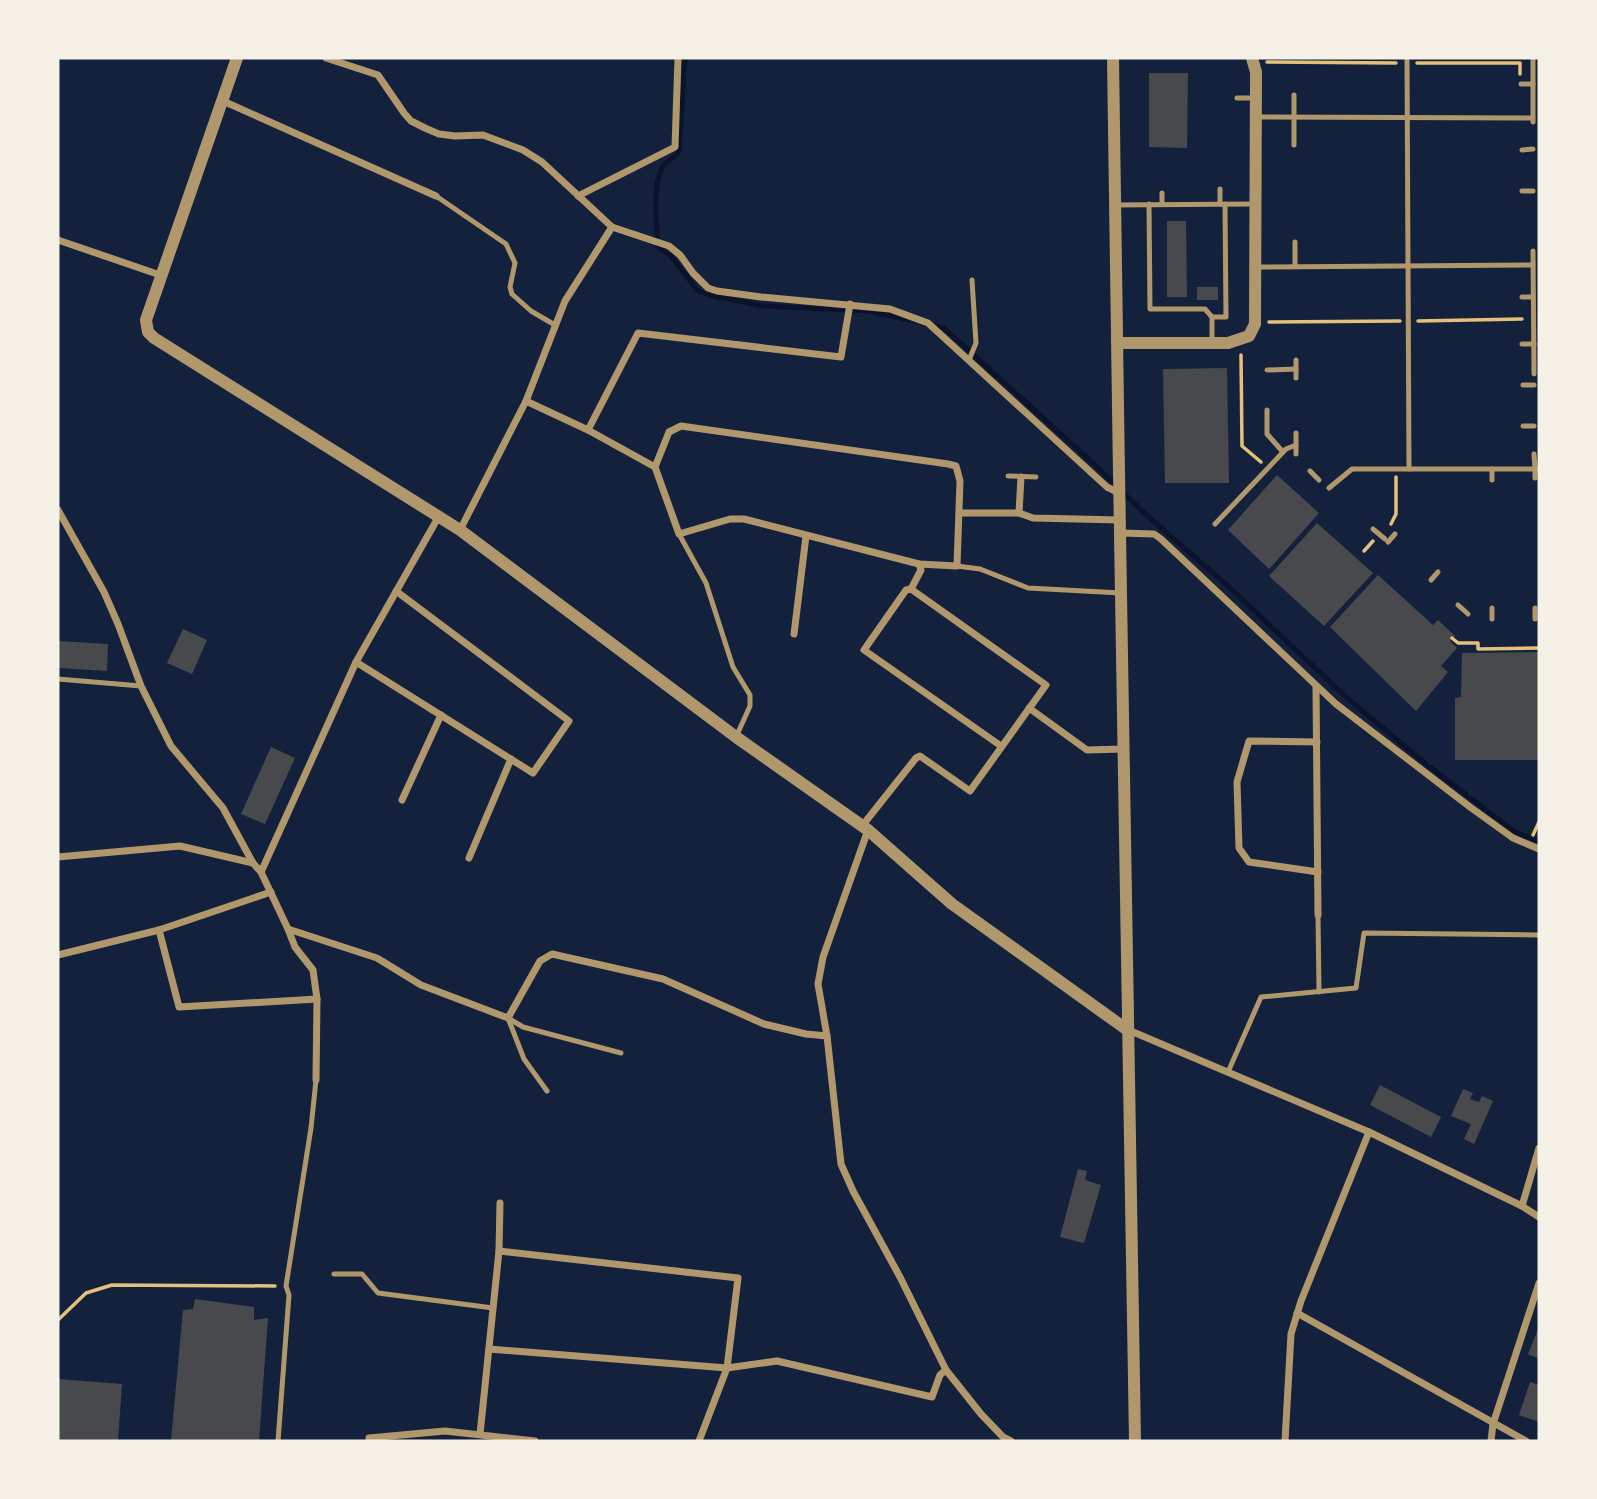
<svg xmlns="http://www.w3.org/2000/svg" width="1597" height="1499" font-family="Montserrat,sans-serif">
<rect width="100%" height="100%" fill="#14213d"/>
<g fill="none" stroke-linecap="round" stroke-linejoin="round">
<path stroke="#0b132b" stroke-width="5" d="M 685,58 L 679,150 C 676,159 665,160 661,170 C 652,192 657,223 658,247 L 671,256 L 697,290 L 712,296 L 764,306 L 870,311 L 944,328 L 1095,465 L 1143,512 L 1229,587 L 1347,698 L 1431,768 L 1515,832 L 1539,841"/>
</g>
<g fill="#48494c">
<polygon points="1149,73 1188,73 1187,148 1149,147"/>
<polygon points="1167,221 1186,221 1187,297 1167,297"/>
<rect x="1197" y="287" width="21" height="13"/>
<polygon points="1227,368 1229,483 1165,483 1163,369"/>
<polygon points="1277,475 1319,513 1269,569 1228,530"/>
<polygon points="1317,523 1373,573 1324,626 1269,576"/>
<polygon points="1378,575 1433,625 1438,620 1455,636 1450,641 1457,648 1441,666 1448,672 1416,711 1330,627"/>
<polygon points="183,629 207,640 192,674 167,663"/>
<polygon points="58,641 108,644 107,671 58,668"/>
<polygon points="1539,652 1539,760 1455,760 1455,698 1461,697 1462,653"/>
<polygon points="271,747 295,758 265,824 241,814"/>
<polygon points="1380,1085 1441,1117 1431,1137 1370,1105"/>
<polygon points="1463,1089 1473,1093 1470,1099 1479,1102 1482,1096 1493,1101 1474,1144 1464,1139 1471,1124 1451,1116"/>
<polygon points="1078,1169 1087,1171 1085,1180 1101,1185 1084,1243 1060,1237"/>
<polygon points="195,1299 254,1307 254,1320 268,1318 259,1441 171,1441 183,1310 193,1309"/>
<polygon points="1539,1327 1539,1359 1528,1354"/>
<polygon points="58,1379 122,1384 118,1441 58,1441"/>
<polygon points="1530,1382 1539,1385 1539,1422 1519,1415"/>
</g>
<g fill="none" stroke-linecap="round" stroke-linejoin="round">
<g stroke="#e5c07b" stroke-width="3.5">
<polyline points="1267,62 1396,63"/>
<polyline points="1417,63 1520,63 1520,74"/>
<polyline points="1418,321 1522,319"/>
<polyline points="1269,322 1400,321"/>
<polyline points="1241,355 1242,446 1261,462"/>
<polyline points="1391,524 1396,514 1396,477"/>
<polyline points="1364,551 1373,541"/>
<polyline points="1452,638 1458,643 1478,643 1478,649 1539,648"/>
<polyline points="1533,835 1539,822"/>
<polyline points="58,1320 86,1293 112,1285 275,1286"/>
</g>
<g stroke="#b1986c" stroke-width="5">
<polyline points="1407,58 1409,469"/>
<polyline points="1533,58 1533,122"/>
<polyline points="1521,84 1533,84"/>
<polyline points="1294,95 1294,145"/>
<polyline points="1237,98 1255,98"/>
<polyline points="1256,117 1533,118"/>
<polyline points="1522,150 1533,149"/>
<polyline points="1220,189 1220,204"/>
<polyline points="1522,191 1533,191"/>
<polyline points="1162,193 1162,204"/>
<polyline points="436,196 506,244 515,263 510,287 512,294 531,311 555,325"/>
<polyline points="1149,204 1150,309 1205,309 1212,317"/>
<polyline points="1116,205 1254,204"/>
<polyline points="1295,242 1295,265"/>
<polyline points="1533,251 1534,374"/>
<polyline points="1257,267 1533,265"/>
<polyline points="1522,297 1533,297"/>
<polyline points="1212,341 1212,317 1226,317 1225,204"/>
<polyline points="1522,344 1534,344"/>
<polyline points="969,360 976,343 972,280"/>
<polyline points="1296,360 1296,378"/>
<polyline points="1267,370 1296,369"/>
<polyline points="1523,385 1534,385"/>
<polyline points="1267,410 1267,434 1283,452"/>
<polyline points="1523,426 1534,426"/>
<polyline points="1296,433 1296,454"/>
<polyline points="1534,454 1535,469 1539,469"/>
<polyline points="1492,469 1492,480"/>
<polyline points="1310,471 1319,480"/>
<polyline points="1008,476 1036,477"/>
<polyline points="1329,488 1352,469 1535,469 1535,478"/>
<polyline points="1215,524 1286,449 1296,445"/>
<polyline points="1373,529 1385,539"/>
<polyline points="679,534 706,583 733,667 750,695 750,706 736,737"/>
<polyline points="1388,542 1395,534"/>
<polyline points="957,566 980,569 1028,588 1121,593"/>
<polyline points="1431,580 1438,572"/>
<polyline points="1458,605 1468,614"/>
<polyline points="1492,608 1492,619"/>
<polyline points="1535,608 1535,619"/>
<polyline points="58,679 141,686"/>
<polyline points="1318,915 1319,992"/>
<polyline points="508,1018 523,1027 621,1053"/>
<polyline points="508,1018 524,1059 547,1091"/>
<polyline points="1228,1072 1261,997 1356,988 1364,933 1539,935"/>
<polyline points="334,1274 362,1274 378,1293 493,1308"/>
<polyline points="278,1441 289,1295 286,1286 311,1128 316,1080"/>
</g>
<g stroke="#b1986c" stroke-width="7">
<polyline points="326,58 378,75 404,113 411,121 425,128 439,134 455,136 483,135 523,150 542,162 612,227 669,246 680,255 693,273 708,288 717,291 761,297 890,309 928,323 1107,487 1119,493"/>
<polyline points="223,101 436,196"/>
<polyline points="578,196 675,147 678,58"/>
<polyline points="58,240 160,275"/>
<polyline points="526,401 588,430 655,467 679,534 730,519 744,519 919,564 957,566 960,481 956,466 948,464 681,426 669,432 655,467"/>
<polyline points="588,430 638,333 841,357 850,304"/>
<polyline points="1021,477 1019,513 1033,518 1120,520"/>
<polyline points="58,510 104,592 118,624 141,686 171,746 223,808 253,863 261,872 288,929 377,958 421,985 508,1018 540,961 552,954 663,979 764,1024 806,1034 827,1036"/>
<polyline points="960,513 1019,513"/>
<polyline points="460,530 526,401 565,301 612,227"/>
<polyline points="1121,533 1154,534 1161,539 1336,704 1470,807 1513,838 1539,849"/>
<polyline points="919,564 921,570 911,589 906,590 864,650 1001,746"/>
<polyline points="794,634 806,536"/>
<polyline points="356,662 533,773 569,721 396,591"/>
<polyline points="1316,686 1318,915"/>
<polyline points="1029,708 1087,750 1122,749"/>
<polyline points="1317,742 1249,741 1237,782 1239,848 1249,862 1318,872"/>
<polyline points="402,800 441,715"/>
<polyline points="862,826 916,758 920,756 970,791 1046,685 911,589"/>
<polyline points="868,830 823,957 818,984 827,1036 841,1164 853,1191 900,1277 946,1370 981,1414 1003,1437 1011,1441"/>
<polyline points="58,857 180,846 253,863"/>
<polyline points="469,858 511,759"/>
<polyline points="261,872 356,662 439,516"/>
<polyline points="288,929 295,947 313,970 317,999 316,1080"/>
<polyline points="159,930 179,1007 317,999"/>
<polyline points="58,955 159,930 271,892"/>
<polyline points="1126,1029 1369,1132 1522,1206 1539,1217"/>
<polyline points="1522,1206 1539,1148"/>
<polyline points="499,1251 738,1278 727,1368 699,1441"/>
<polyline points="1297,1313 1526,1441"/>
<polyline points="489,1349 727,1368 777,1361 932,1397 940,1375 946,1370"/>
<polyline points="480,1434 499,1251 500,1203"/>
<polyline points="369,1441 369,1438 445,1431 535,1441"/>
<polyline points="1285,1441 1291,1334 1301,1301 1369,1132"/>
<polyline points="1491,1441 1493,1424 1539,1283"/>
</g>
<g stroke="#b1986c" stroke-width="12">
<polyline points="237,58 146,320 148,332 154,338 460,530 736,737 868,830 952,904 1126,1029"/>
<path d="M 1113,58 C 1120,519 1125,980 1135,1441"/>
<polyline points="1119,343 1228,343 1249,336 1255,324 1256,72 1252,58"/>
</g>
</g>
<rect width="1597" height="1499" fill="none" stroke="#f6f1e7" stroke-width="119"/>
</svg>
